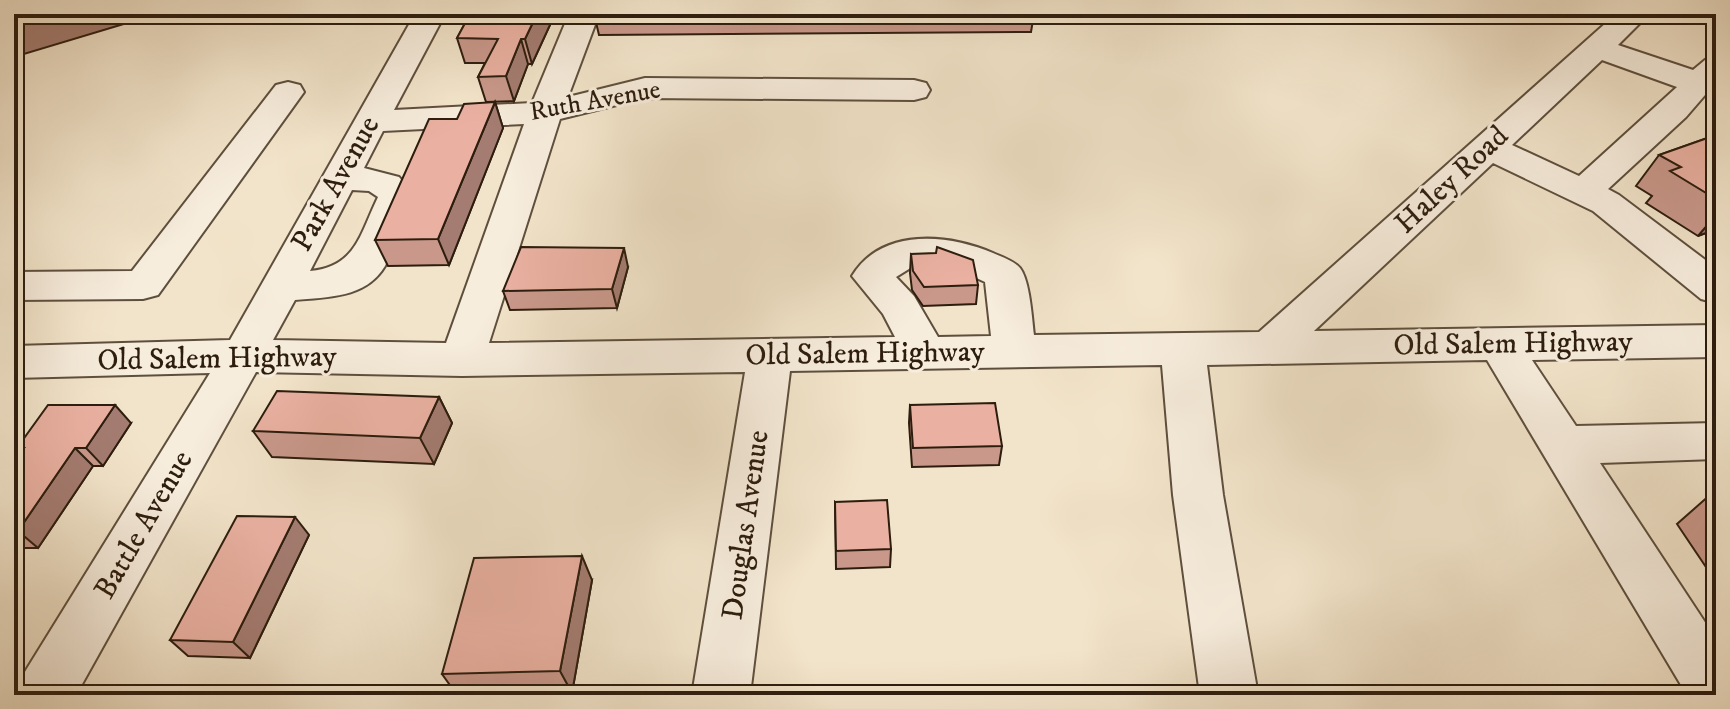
<svg xmlns="http://www.w3.org/2000/svg" width="1730" height="709" font-family="'IM FELL DW Pica',serif">
<rect width="100%" height="100%" fill="#f2e4ca"/>
<filter id="stains"><feTurbulence type="fractalNoise" baseFrequency=".0025" numOctaves="4"/><feColorMatrix values="0 0 0 0 .2 0 0 0 0 .09 0 0 0 0 .02 0 0 0 .5 -.17"/></filter>
<radialGradient id="worn" r=".72"><stop offset=".6" stop-color="#630" stop-opacity="0"/><stop offset="1" stop-color="#630" stop-opacity=".3"/></radialGradient>
<g fill="none" stroke-linecap="round" stroke-linejoin="round">
<defs>
<g id="minor">
<path d="M 415,14 L 445,14 L 394,110 L 532,103 L 569,14 L 599,14 L 568,97 L 645,78 L 914,80 L 926,83 L 930,90 L 926,97 L 914,100 L 645,98 L 560,119 L 489,343 L 895,337 L 883,314 L 852,276 C 882,227 948,234 993,253 C 1002,257 1014,261 1020,268 C 1030,281 1032,319 1034,335 L 1259,332 L 1616,14 L 1649,14 L 1618,45 L 1693,70 L 1705,60 L 1716,57 L 1716,98 L 1705,95 L 1686,117 L 1608,189 L 1619,195 L 1716,268 L 1716,303 L 1701,299 L 1593,211 L 1493,163 L 1314,331 L 1716,325 L 1716,357 L 1532,360 L 1576,426 L 1716,423 L 1716,459 L 1600,463 L 1716,639 L 1716,695 L 1687,695 L 1487,360 L 1207,365 L 1223,495 L 1258,695 L 1200,695 L 1173,495 L 1162,365 L 790,371 L 750,695 L 692,695 L 745,372 L 462,376 L 256,372 L 76,695 L 15,695 L 23,675 L 210,373 L 14,378 L 14,346 L 230,340 ZM 1602,60 L 1677,87 L 1579,176 L 1512,145 ZM 524,124 L 446,343 L 273,340 L 295,300 C 328,297 366,298 385,266 L 416,197 L 399,177 L 364,168 L 383,131 ZM 352,190 L 369,191 L 378,197 C 360,234 356,267 310,271 ZM 936,263 L 955,268 L 985,282 L 991,336 L 938,337 L 914,296 L 896,277 L 917,264 Z"/>
<polygon points="288,82 300,85 304,92 158,295 143,299 14,300 14,272 132,271 276,85"/>
</g>
</defs>
<use href="#minor" stroke="#5e4f3d" stroke-width="4"/>
<use href="#minor" fill="#f7eddd" fill-rule="evenodd"/>
</g>
<g fill="#c9988b" stroke="#2d1d0e" stroke-width="2">
<polygon points="470,14 555,14 532,64 528,64 514,101 486,102 478,77 485,63 465,63 457,38"/>
<polygon points="594,14 1034,14 1031,32 599,35"/>
<polygon points="495,102 503,128 449,265 388,266 375,240"/>
<polygon points="1716,135 1716,239 1706,233 1698,236 1646,203 1652,196 1636,186 1659,155"/>
<polygon points="911,254 978,285 976,304 923,306 912,290 910,273"/>
<polygon points="628,267 617,308 510,310 503,291"/>
<polygon points="439,397 452,423 434,464 272,457 253,431"/>
<polygon points="910,405 1002,446 999,465 912,467 909,423"/>
<polygon points="131,423 103,466 93,466 38,548 14,548 14,461 21,452 17,448"/>
<polygon points="1711,494 1716,494 1716,582 1677,524"/>
<polygon points="835,502 891,549 890,567 836,569"/>
<polygon points="309,535 250,658 188,656 170,640"/>
<polygon points="592,580 572,693 457,695 442,674"/>
</g>
<g fill="#a47c71" stroke="#2d1d0e" stroke-width="2">
<polygon points="37,14 157,14 14,57 14,21"/>
<polygon points="537,14 555,14 532,64 525,39"/>
<polygon points="521,39 528,64 514,101 506,76"/>
<polygon points="495,102 503,128 449,265 438,239"/>
<polygon points="1716,215 1716,221 1706,233 1698,236"/>
<polygon points="624,248 628,267 617,308 612,289"/>
<polygon points="439,397 452,423 434,464 420,438"/>
<polygon points="115,405 131,423 103,466 86,448"/>
<polygon points="75,448 93,466 38,548 18,531"/>
<polygon points="295,517 309,535 250,658 233,642"/>
<polygon points="582,556 592,580 572,693 560,671"/>
</g>
<g fill="#eab1a2" stroke="#2d1d0e" stroke-width="2">
<polygon points="14,14 37,14 14,21"/>
<polygon points="470,14 537,14 525,39 521,39 506,76 478,77 498,39 457,38"/>
<polygon points="495,102 438,239 375,240 429,119 457,119 464,104"/>
<polygon points="1716,135 1716,199 1670,171 1681,167 1659,155"/>
<polygon points="521,247 624,248 612,289 503,291"/>
<polygon points="937,247 973,260 978,285 924,287 913,271 911,254 936,253"/>
<polygon points="277,391 439,397 420,438 253,431"/>
<polygon points="995,403 1002,446 913,448 910,405"/>
<polygon points="48,405 115,405 86,448 75,448 18,531 14,530 14,461 24,448 17,448"/>
<polygon points="887,500 891,549 836,551 835,502"/>
<polygon points="237,516 295,517 233,642 170,640"/>
<polygon points="582,556 560,671 442,674 474,558"/>
</g>
<g text-anchor="middle" dominant-baseline="central" stroke-width="6" stroke-linejoin="round" paint-order="stroke">
<g font-size="26" fill="#2d1d0e" stroke="#f7eddd">
<text transform="translate(595 101) rotate(-10)">Ruth Avenue</text>
</g>
<g font-size="30" fill="#2d1d0e" stroke="#f7eddd">
<text transform="translate(1452 180) rotate(-43)">Haley Road</text>
<text transform="translate(336 184) rotate(-61)">Park Avenue</text>
<text transform="translate(1513 344) rotate(-1)">Old Salem Highway</text>
<text transform="translate(865 354) rotate(-1)">Old Salem Highway</text>
<text transform="translate(217 359) rotate(-1)">Old Salem Highway</text>
<text transform="translate(144 525) rotate(-60)">Battle Avenue</text>
<text transform="translate(746 525) rotate(-82)">Douglas Avenue</text>
</g>
</g>
<rect width="1730" height="709" fill="none" stroke="#f2e4ca" stroke-width="48"/>
<rect x="16" y="16" width="1698" height="677" fill="none" stroke="#2d1d0e" stroke-width="4"/>
<rect x="24" y="24" width="1682" height="661" fill="none" stroke="#2d1d0e" stroke-width="2"/>
<rect width="100%" height="100%" filter="url(#stains)"/>
<rect width="100%" height="100%" fill="url(#worn)"/>
</svg>
